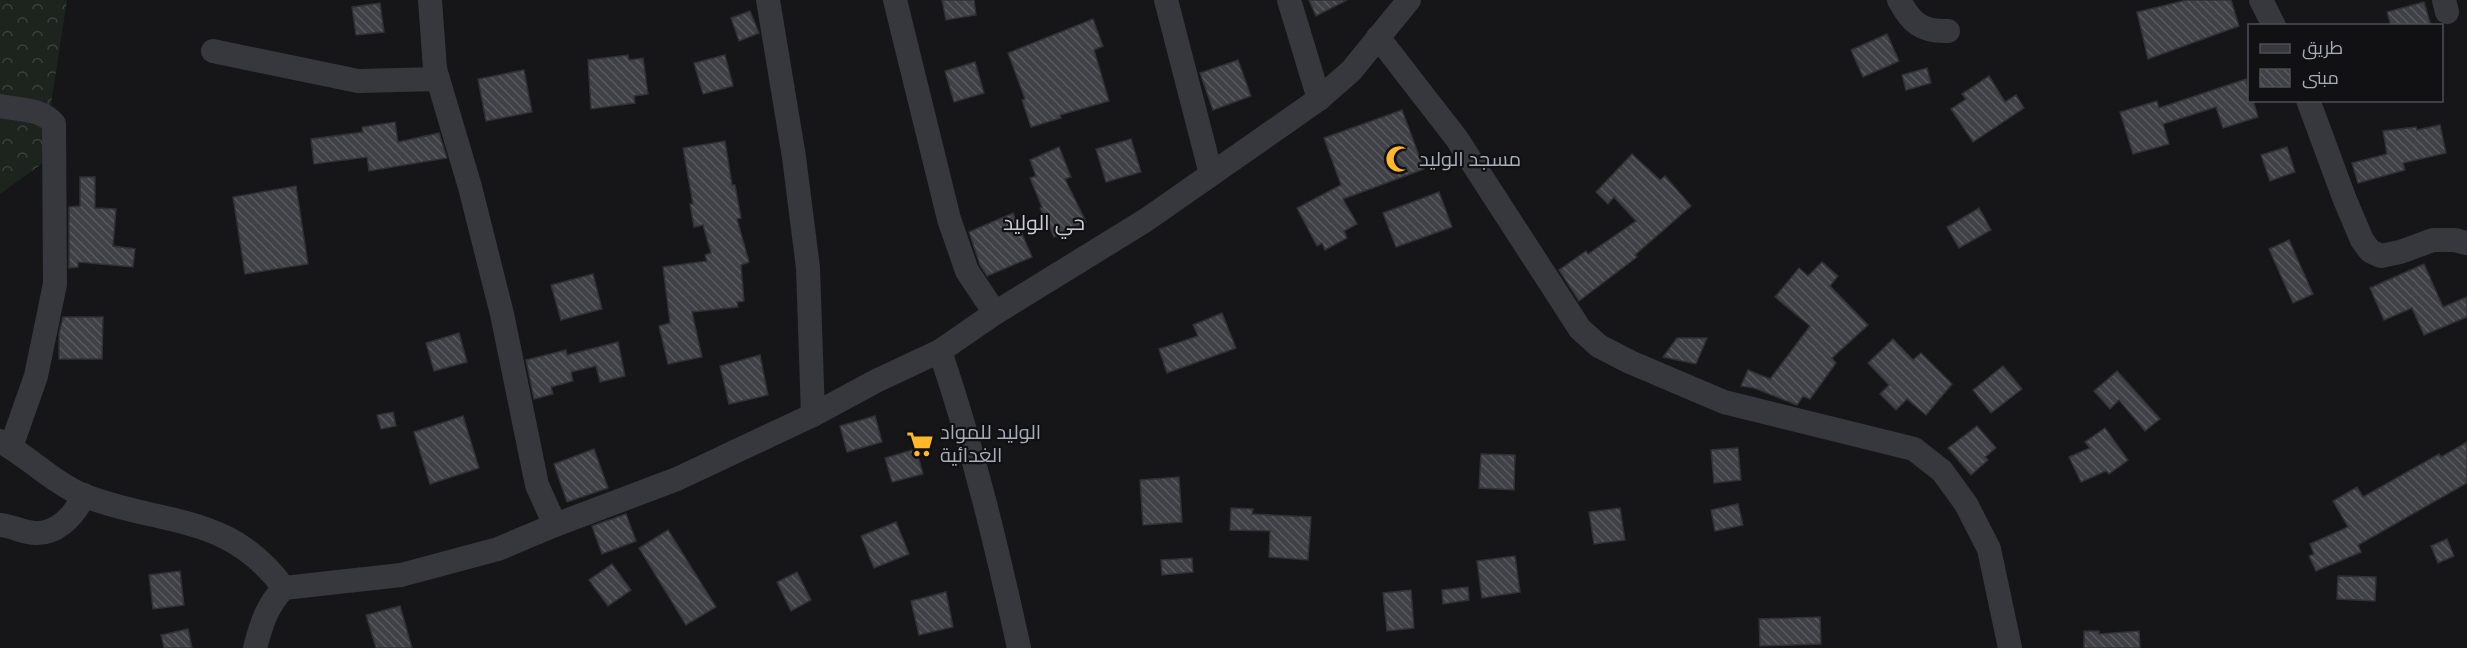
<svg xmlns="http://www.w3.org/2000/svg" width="2467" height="648" font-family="'Public Sans',Cairo,sans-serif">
<defs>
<pattern id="forest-crowns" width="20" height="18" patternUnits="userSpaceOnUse" patternTransform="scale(1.5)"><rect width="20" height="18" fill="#1c241d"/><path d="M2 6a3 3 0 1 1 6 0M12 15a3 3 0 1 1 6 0" fill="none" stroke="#3a413c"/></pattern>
<pattern id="building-back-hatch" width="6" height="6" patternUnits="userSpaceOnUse" patternTransform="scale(1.5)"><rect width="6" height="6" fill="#404146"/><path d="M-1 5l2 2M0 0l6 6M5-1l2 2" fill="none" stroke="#595a5f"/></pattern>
</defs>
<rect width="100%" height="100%" fill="#161619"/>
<polygon fill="url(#forest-crowns)" points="0,0 67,0 49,117 54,155 0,194"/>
<g fill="url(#building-back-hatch)" stroke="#303035" stroke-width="1.5">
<polygon points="942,0 974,0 976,15 946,20"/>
<polygon points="1309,0 1347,0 1316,16"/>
<polygon points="2187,0 2231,0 2239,26 2148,59 2137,12"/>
<polygon points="2424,2 2431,26 2391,26 2387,12"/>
<polygon points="380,3 384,32 356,35 352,7"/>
<polygon points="750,11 759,33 739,41 731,18"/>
<polygon points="1093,19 1103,46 1094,50 1109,101 1060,115 1061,118 1031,127 1022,100 1025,99 1008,53"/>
<polygon points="1887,34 1899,61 1863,77 1851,50"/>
<polygon points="628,55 629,60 643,58 648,94 634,96 635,103 591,109 588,60"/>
<polygon points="725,55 733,86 703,94 694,63"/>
<polygon points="1238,60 1251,96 1213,110 1200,73"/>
<polygon points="975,62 984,93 954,102 945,71"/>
<polygon points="1927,68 1931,83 1906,90 1902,75"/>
<polygon points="524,70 532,112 486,121 478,79"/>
<polygon points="1989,76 2005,102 2016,95 2024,108 1973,142 1951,109 1966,99 1962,94"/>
<polygon points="2246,79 2250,100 2253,100 2258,117 2223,128 2216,107 2163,124 2169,144 2133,154 2120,112 2157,101 2159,108"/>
<polygon points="1402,110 1424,169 1343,199 1357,224 1344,231 1347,238 1325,250 1322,243 1317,246 1297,208 1341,185 1324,138"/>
<polygon points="395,122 398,142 439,133 447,158 369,171 367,157 314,164 311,139 363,132 362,127"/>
<polygon points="2440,125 2446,153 2403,163 2405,170 2358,183 2352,163 2387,154 2383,131 2416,127 2417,130"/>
<polygon points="1131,139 1141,172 1106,182 1096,149"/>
<polygon points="725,141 732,185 735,185 741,218 737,219 749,262 741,265 744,301 737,302 738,307 692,312 702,357 668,364 659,326 670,323 663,267 707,261 705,255 711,253 703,225 694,227 690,204 693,204 683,148"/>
<polygon points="1059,147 1071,177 1065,179 1086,222 1054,237 1040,208 1042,207 1030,178 1036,176 1030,160"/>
<polygon points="2287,147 2295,172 2270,181 2261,155"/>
<polygon points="1632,154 1660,180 1665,176 1691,206 1635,255 1637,257 1579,301 1559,270 1586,251 1588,254 1636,221 1614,197 1608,204 1596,192"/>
<polygon points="80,177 95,177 95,208 116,209 113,246 135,249 133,267 78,262 78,267 69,268 69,207 80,206"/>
<polygon points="296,186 308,264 245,274 233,197"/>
<polygon points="1439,192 1452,227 1396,247 1383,213"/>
<polygon points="1979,208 1991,230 1959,248 1947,227"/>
<polygon points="1013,213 1032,257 987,276 980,265 969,232"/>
<polygon points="2289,240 2313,294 2293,303 2269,249"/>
<polygon points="1822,262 1838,276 1830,286 1868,325 1832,358 1836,363 1810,399 1803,396 1797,405 1754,388 1741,386 1748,370 1770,379 1810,326 1775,297 1799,268 1808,276"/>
<polygon points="2424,264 2443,307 2467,297 2467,317 2424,335 2412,308 2384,320 2370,288"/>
<polygon points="593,274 602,309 561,320 551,285"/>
<polygon points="1222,313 1236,348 1167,373 1159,349 1198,336 1193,325"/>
<polygon points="63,317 103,317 102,359 59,359 59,334"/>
<polygon points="459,333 467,362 434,371 426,343"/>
<polygon points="1677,338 1707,338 1696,364 1663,357"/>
<polygon points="1893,339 1913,360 1921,353 1952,384 1926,415 1907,399 1896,410 1880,394 1889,385 1868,363"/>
<polygon points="618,342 625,376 600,382 596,366 571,372 573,381 551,387 553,394 534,399 526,360 566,350 567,355"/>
<polygon points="760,355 768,395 729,404 720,366"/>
<polygon points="2003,366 2022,389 1991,413 1973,390"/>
<polygon points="2117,371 2160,419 2145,431 2119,400 2110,409 2094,391"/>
<polygon points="393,412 396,426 381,429 377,415"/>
<polygon points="463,416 479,468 430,484 414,432"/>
<polygon points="875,416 882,442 847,452 840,426"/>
<polygon points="1977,426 1996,448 1985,457 1988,460 1971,475 1948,448"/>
<polygon points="2105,428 2128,460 2109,474 2106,471 2081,482 2069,457 2090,448 2085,442"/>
<polygon points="2467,442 2467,483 2358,545 2361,552 2316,571 2309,556 2314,554 2310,544 2348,527 2333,501 2357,487 2363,497 2439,454 2441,457"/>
<polygon points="1738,448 1741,480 1714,483 1711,450"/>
<polygon points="594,449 608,488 567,502 554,464"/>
<polygon points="916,449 923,474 892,482 885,458"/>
<polygon points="1481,454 1515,455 1514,490 1479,488"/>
<polygon points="1179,477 1182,522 1143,525 1140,480"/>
<polygon points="1738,504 1743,525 1715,531 1711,510"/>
<polygon points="1231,508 1253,509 1252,514 1311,517 1308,560 1269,557 1270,531 1230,530"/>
<polygon points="1620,508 1625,540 1594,544 1589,512"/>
<polygon points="626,514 636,541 602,554 592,526"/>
<polygon points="896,522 909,554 874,568 861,536"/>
<polygon points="668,530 716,607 686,625 639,548"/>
<polygon points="2447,539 2454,556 2438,563 2431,546"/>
<polygon points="1515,556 1520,592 1482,598 1477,561"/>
<polygon points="1192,558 1193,572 1162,575 1161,560"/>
<polygon points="612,564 631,590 608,606 589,580"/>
<polygon points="180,571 184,605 153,609 149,575"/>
<polygon points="797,572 811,600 791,611 777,582"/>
<polygon points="2338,576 2376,577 2375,601 2337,599"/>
<polygon points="1468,587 1469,600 1443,604 1442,590"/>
<polygon points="1411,590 1414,628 1387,631 1383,593"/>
<polygon points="946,592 953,627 919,635 911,601"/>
<polygon points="400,606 412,648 376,648 366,615"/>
<polygon points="1820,617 1821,644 1760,646 1759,619"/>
<polygon points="188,629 192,648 164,648 161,635"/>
<polygon points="2084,631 2099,631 2099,634 2139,631 2140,648 2084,648"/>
</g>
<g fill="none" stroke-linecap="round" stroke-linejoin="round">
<g stroke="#37383e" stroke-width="24">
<polyline points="430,0 435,69 470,187 502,314 537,485 555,525"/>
<polyline points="768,0 794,157 808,268 813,415"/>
<polyline points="895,0 949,219 967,271 995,313"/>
<polyline points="1166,0 1211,174"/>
<polyline points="1289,0 1319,99"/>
<path d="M 1899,0 C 1911,23 1922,32 1948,31"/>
<polyline points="2261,0 2274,26"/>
<polyline points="2444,0 2447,12"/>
<polyline points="1378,37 1457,139 1580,329 1599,346 1630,362 1724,402 1914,449 1942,471 1966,504 1989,549 2010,648"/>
<polyline points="213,51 358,81 438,79"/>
<polyline points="2308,100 2345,200 2362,240 2370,251 2381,256 2400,252 2433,240 2455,240 2467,243"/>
<path d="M 0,106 C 18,110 42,108 54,124 L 55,284 L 36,376 L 11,447"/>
<path d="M 940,351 C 973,448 997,548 1019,648"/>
<path d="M 0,441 C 29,457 55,484 85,496 C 163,526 228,512 284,588"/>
<path d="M 0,525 C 10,526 18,530 28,532 C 54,538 74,517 84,495"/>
<path d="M 255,648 C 261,625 267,605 284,588 L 401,575 L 498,549 L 555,525 L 677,479 L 813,415 L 876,381 L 940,351 L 995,313 L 1146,220 L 1319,99 L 1351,71 L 1409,0"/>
</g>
</g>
<defs>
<symbol id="mosque-bare" viewBox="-9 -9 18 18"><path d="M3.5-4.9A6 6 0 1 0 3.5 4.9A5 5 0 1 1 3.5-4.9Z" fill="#ffb828" stroke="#111114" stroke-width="2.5" paint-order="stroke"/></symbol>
<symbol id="supermarket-bare" viewBox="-9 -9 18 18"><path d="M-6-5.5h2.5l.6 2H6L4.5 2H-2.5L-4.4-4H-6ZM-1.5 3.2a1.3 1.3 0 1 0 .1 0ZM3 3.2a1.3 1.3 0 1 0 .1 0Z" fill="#ffb828" stroke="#111114" stroke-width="2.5" paint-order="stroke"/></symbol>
</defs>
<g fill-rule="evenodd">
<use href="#mosque-bare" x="1380" y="140" width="38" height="38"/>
<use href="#supermarket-bare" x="901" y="425" width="38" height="38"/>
</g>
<g text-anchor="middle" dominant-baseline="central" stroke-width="4.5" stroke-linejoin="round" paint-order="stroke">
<g font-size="20" fill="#a7adba" stroke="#111114" text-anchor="start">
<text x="1419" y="159">مسجد الوليد</text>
<text x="940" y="432">الوليد للمواد<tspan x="940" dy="23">الغدائية</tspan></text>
</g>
<g font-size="21" fill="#c8ccd5" stroke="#111114">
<text x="1044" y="222">حي الوليد</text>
</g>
</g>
<rect x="2248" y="24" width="195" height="78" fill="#111114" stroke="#4d4f56" stroke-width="1.5"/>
<rect x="2260" y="44" width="30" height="9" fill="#37383e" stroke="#4d4f56" stroke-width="1.5"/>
<text x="2302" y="54" font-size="18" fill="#a7adba">طريق</text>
<rect x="2260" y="69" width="30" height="18" fill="url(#building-back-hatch)" stroke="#4d4f56" stroke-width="1.5"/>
<text x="2302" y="84" font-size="18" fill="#a7adba">مبنى</text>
</svg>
